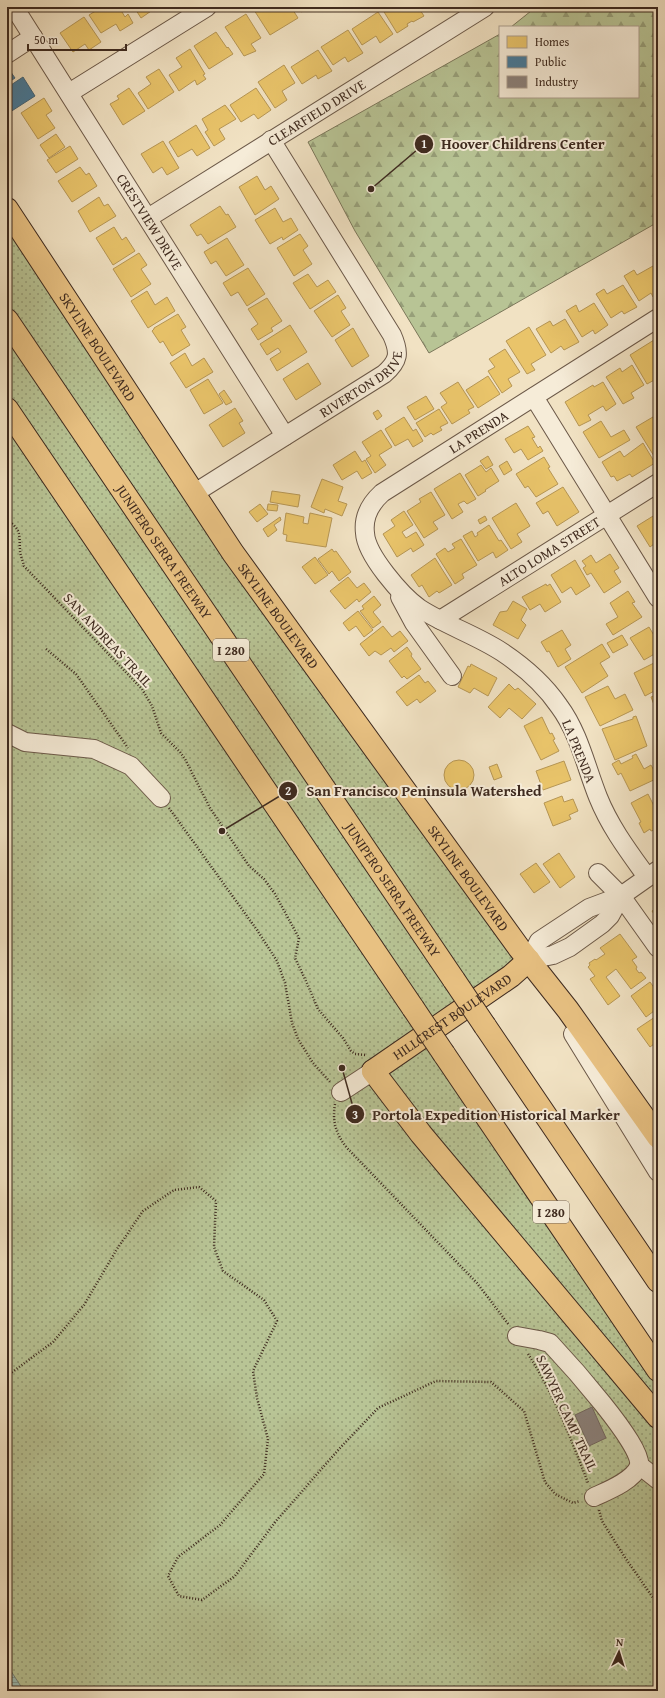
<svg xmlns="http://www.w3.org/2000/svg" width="665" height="1698" font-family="'Gentium Book Plus',serif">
<defs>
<pattern id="forest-firs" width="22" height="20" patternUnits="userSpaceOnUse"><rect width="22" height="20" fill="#b8c495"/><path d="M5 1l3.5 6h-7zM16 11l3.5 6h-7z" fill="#979f79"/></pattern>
<pattern id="park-dots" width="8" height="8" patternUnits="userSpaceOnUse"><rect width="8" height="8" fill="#b8c495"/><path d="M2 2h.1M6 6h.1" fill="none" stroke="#979f79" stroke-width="1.8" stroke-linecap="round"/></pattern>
<pattern id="water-rules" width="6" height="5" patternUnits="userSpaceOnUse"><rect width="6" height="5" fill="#9bbdb5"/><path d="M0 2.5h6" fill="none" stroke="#809a93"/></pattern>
</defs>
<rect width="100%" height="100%" fill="#f1e2c3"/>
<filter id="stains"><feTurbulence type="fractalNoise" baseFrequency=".005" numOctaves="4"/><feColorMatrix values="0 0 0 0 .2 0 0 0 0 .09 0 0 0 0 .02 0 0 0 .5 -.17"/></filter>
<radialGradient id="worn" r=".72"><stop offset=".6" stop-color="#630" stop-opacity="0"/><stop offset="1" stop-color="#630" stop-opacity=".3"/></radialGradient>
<polygon fill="url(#forest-firs)" stroke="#7b775a" points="536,7 658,7 658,222 429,353 355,231 308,142 500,34 500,97 638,97 638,27 511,27"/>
<polygon fill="url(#park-dots)" stroke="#7b775a" points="7,209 93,341 533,962 429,1033 658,1370 658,1691 7,1691"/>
<polygon fill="url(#water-rules)" stroke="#768279" points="7,1665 24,1691 7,1691"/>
<g fill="#e9c46a" stroke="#b69654">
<polygon points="102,7 119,7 125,17 128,14 133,23 120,31 116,24 101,33 89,15"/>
<polygon points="134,7 157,7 141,18"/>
<polygon points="258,7 291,7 298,18 270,35 254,10"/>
<polygon points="297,7 309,7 301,12"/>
<polygon points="315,7 323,7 317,11"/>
<polygon points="381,7 418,7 424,16 413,22 412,21 407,24 408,26 397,33"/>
<polygon points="378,12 393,34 380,43 376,36 362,45 352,29"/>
<polygon points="246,14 261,38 251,44 256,51 244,56 225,27"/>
<polygon points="84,17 101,42 89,50 85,44 73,52 60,33"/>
<polygon points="348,30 363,53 348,62 345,57 333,65 321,47"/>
<polygon points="216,32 227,48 228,47 233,54 209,69 194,46"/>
<polygon points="190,49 205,74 203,75 206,79 197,85 195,80 179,91 169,75 182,67 176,58"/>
<polygon points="318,50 332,71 318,79 316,75 302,84 291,67"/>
<polygon points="284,65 295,83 282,91 287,100 275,108 258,82"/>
<polygon points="159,69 174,92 148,109 138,93 151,84 146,77"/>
<polygon points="129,88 145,111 123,125 110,104 119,99 117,96"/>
<polygon points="256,88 271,110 258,119 254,114 241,122 230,105"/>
<polygon points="44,98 52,111 46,115 55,128 38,139 21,113"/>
<polygon points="225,105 236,119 219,129 225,139 214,146 205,132 208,130 202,119"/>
<polygon points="196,125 210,148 197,156 192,149 178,157 169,142"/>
<polygon points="56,134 65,147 49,158 40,145"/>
<polygon points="163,141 179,168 167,175 162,167 153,173 141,154"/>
<polygon points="70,146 78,159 56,173 47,160"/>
<polygon points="80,167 86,175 89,173 97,186 72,202 58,181"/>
<polygon points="257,176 265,190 271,186 279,199 255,215 239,187"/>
<polygon points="99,197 104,206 108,204 116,216 90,232 78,211"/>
<polygon points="220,206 226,215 228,214 236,227 208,244 201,234 197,236 190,225"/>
<polygon points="275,208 283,222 291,218 298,230 283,240 282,237 270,244 255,220"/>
<polygon points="114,227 122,240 126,237 135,251 113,265 96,238"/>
<polygon points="300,234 308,246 303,250 312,264 294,276 277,248"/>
<polygon points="227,238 244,265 226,276 216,261 211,264 204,252"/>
<polygon points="658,252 658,262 653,255"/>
<polygon points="139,253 147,265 141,269 151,284 131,297 113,269"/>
<polygon points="653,266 658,273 658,294 653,297 651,293 639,301 624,276 634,270 637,275"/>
<polygon points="248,268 265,294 247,306 238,292 231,296 223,283"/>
<polygon points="308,274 317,287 328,280 336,292 310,309 293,283"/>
<polygon points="623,285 637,307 624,314 622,311 611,318 596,294 604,289 607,294"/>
<polygon points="147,291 155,305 167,297 175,311 148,328 131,301"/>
<polygon points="338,295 346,308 341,311 350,325 332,337 314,311"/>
<polygon points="267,298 282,321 271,328 273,331 258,340 251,329 258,324 248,309"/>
<polygon points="594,303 608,325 595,334 593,330 582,337 566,311 576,305 579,312"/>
<polygon points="178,314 186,327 181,330 190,345 172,356 163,341 160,343 152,331 154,329 154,328"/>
<polygon points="565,319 579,342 564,350 561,346 551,353 536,329 550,321 553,326"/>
<polygon points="290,325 307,352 277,371 270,359 281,352 278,348 267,355 260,344"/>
<polygon points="529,327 546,355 531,364 535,370 527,374 506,341"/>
<polygon points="353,328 369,356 352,367 335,340"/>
<polygon points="654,340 658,347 658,370 655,372 658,378 647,384 630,355"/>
<polygon points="505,349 520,372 508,379 512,386 502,393 488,371 495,367 489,359"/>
<polygon points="185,353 192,366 204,358 213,372 186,388 170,363"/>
<polygon points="308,363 321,384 296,400 283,379"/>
<polygon points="632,365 644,385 631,393 634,398 623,404 606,377 620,368 622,372"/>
<polygon points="488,376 500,394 478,408 466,390"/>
<polygon points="208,379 223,403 204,414 190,390"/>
<polygon points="458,382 474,407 468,410 470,413 452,424 441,407 447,403 440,393"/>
<polygon points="603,382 616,404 606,411 603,406 588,415 591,420 579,426 565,402 593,385 594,387"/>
<polygon points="224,390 232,402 226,405 219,394"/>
<polygon points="426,396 434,409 415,420 407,407"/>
<polygon points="235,408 243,421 239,423 245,433 223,447 209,425"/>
<polygon points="439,409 448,423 440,427 442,430 433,435 431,433 425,437 416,423"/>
<polygon points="378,410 382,416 377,420 373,413"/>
<polygon points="658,414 658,453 654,456 636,427"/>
<polygon points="404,417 413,431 416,429 423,441 413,447 408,439 395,446 385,429"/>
<polygon points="601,421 611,437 624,430 630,440 599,458 583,432"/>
<polygon points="528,426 535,437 532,438 538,448 540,446 543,451 528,460 521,449 514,453 505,439"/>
<polygon points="381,430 392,447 379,455 386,465 375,473 366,459 371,456 362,442"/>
<polygon points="643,443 655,463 632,477 630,474 617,481 614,476 611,477 602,462 620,451 624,457"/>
<polygon points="355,451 362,462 365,460 372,473 362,479 357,471 342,480 333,465"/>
<polygon points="488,456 493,465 486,469 480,461"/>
<polygon points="544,457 550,467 548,468 558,484 536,497 528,486 525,488 516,474"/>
<polygon points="507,461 512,470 504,475 499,466"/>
<polygon points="481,465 486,472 491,468 499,481 485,490 486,491 478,496 465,475"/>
<polygon points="460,473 476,499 467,504 464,501 458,504 463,512 452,519 434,489"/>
<polygon points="322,479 343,487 338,501 347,504 342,516 325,509 324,513 311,507"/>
<polygon points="563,487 579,512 557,526 548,511 543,514 536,503"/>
<polygon points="272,491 300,495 298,507 270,502"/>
<polygon points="431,492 445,515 433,522 438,529 424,538 407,511 421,502 419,499"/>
<polygon points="516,503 530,526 517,534 522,542 511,549 492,518"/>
<polygon points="260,504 268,514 257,522 249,512"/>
<polygon points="268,504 278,505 277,511 267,510"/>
<polygon points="404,511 413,525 402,532 406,538 416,532 424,545 413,552 411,548 397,557 383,534 395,526 391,520"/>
<polygon points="286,513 304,517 303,523 308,524 310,513 332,518 326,547 286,541 287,535 283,534"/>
<polygon points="658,513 658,541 650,547 637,526"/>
<polygon points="485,516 487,520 480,524 478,520"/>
<polygon points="280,517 281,520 274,525 277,530 268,537 263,529"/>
<polygon points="489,525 499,541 501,540 508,550 496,558 493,552 478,561 463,536 472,531 475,537 478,535 477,533"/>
<polygon points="461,539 477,565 462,574 464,578 455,584 436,554 445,548 448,552 455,548 452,544"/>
<polygon points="332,549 334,552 336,551 351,572 339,581 332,571 329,574 318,559"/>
<polygon points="610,554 619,568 614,571 621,582 604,593 591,573 587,575 583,568 586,566 582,561 591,555 596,563"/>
<polygon points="315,557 328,575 315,584 302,567"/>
<polygon points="435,558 452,585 439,593 437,591 429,597 422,585 419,587 411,575"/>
<polygon points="575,560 590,586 576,595 571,587 562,593 551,575"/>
<polygon points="348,577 357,588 364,583 371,592 359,602 357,599 345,609 330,591"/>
<polygon points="546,584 547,586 550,584 561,602 545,612 540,604 530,610 522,597"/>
<polygon points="628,591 635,602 632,603 642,617 613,635 606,624 618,617 610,603"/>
<polygon points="374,596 381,605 373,612 381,622 373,628 360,611 364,609 362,606"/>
<polygon points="513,601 527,609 521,620 526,625 518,639 493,625 500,612 507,611"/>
<polygon points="358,611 373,630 364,637 356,626 349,631 343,623"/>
<polygon points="383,626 392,637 400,631 408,641 394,652 391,648 381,655 375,651 369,656 360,644"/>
<polygon points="649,627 658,642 658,652 644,660 630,638"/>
<polygon points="562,630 571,645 565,649 571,659 558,667 549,651 547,652 541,642"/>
<polygon points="622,635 628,645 613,653 607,643"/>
<polygon points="602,644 610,657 600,663 608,676 582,693 565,667"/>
<polygon points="407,647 412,654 411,656 421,669 407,679 404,676 402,678 389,661"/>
<polygon points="658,661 658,689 645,696 634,673"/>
<polygon points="471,664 497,678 488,696 474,688 470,693 458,687 468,666 470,667"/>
<polygon points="419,675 425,683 428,681 436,691 420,703 417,699 407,706 396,692"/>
<polygon points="509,684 515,690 518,688 536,704 522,719 509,708 500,718 488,707"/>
<polygon points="608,686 615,699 625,694 633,710 600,726 585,697"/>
<polygon points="658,694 658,715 651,697"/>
<polygon points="636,716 647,746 615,760 602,729 633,719 633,717"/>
<polygon points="542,717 550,734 552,733 555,739 553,740 559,751 541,760 524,726"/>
<polygon points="636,754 644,769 651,765 658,778 630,791 621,773 618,775 612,764 619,760 621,764 633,758 632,756"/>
<circle cx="459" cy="775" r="15"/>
<polygon points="564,761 571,780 543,790 536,771"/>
<polygon points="497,764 502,777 494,780 489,767"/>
<polygon points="648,794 656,810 658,809 658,829 651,831 650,829 644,833 639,823 641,822 631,803"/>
<polygon points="562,796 564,802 573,799 578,811 569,815 571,819 553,826 544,803"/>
<polygon points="559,853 575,877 560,888 543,864"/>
<polygon points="536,863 550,882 534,893 520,874"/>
<polygon points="658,907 658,920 652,911"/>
<polygon points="620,934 637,957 632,960 637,967 636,969 639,973 641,972 646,978 631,989 616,969 606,977 620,996 608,1005 590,979 595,976 588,967 590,965 589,963 595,959 596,960 605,954 600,948"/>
<polygon points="650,982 658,993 658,1008 646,1017 631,996"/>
<polygon points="658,1015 658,1041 650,1047 637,1029"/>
</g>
<polygon fill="#457b9d" stroke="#436377" points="8,68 15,78 9,82 11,85 23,77 35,96 7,114"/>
<polygon fill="#8a817c" stroke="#736760" points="592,1407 606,1438 589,1446 575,1415"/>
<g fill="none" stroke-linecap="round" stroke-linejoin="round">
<defs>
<g id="minor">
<path id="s1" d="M 14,7 L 285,436"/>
<polyline points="7,54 33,37"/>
<polyline points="69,93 207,7"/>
<path id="s2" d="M 148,218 L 485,7"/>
<polyline points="534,397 658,598"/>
<path id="s3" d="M 193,494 L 384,374 C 399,361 400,353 392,335 L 271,140"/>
<polyline points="400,597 414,623 452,676"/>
<path id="s4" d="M 440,620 L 658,483"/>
<polyline points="7,733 25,742 94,749 131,766 161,798"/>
<polyline points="598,873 621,896 658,948"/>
<path id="s5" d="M 647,877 C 629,852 610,827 598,797 C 586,767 579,733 559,706 C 544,684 523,666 502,652 C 476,635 445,625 419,608 C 402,596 366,555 365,533 C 363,517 370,504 382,493 L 658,318"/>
<polyline points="529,960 539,941 589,908 621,896 658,870"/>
<polyline points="529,960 553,955 570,947 602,924 610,916 621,896"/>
<polyline points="573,1034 658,1172"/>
<polyline points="341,1092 373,1071"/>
<path d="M 517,1336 L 539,1340 L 550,1343 C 566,1360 645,1447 639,1466 C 633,1481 607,1491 594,1497"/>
<polyline points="639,1465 658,1480"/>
</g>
<g id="major">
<path id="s6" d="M 7,209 L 233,553 L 519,948 L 568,1010 L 658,1137"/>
<path id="s7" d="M 373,1071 L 511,976 L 529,960"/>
</g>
<g id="highway">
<path id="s8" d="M 7,320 L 454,980"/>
<polyline points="7,409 413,1008"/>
<polyline points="485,1026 658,1281"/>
<polyline points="444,1054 658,1370"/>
<polyline points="373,1071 421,1134 658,1417"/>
</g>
</defs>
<use href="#minor" stroke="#6b5848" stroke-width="20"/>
<use href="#major" stroke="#3e2a1f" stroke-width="24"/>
<use href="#highway" stroke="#3e2a1f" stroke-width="24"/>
<g stroke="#3e2a1f" stroke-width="2.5" stroke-dasharray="1 2" stroke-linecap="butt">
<path d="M 7,520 C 22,530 19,535 20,550 C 20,555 23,561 24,566 L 142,689 L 152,706 L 161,733 L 180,752 L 185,759 L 210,808 L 249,866 L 264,879 L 275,894 L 299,938 L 295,958 L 306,981 L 318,1009 L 343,1038 L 351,1051 L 355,1054 L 366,1055"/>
<polyline points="46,649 76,674 128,748"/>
<polyline points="169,808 257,930 277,961 285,983 292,1023 298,1039 313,1063 331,1083"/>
<path d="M 335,1104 C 332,1122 336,1134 347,1148 L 477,1283 L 509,1325"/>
<path d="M 528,1354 C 554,1394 571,1439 588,1483"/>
<polyline points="7,1376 53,1342 84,1305 117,1249 143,1211 174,1190 199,1187 216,1201 214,1247 223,1271 264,1300 277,1321 253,1371 257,1398 268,1439 264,1474 220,1525 178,1557 168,1576 179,1596 202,1600 235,1576 276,1521 340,1448 378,1408 436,1381 491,1382 524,1411 545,1482 555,1494 573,1503 580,1501"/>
<polyline points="599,1510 602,1521 624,1556 658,1605"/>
</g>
<use href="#minor" stroke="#f6ecd8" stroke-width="18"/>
<use href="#major" stroke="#e8c182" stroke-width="22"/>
<use href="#highway" stroke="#e8c182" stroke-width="22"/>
<defs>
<g id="highway-bridge">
<polyline points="454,980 485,1026"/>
<polyline points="413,1008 444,1054"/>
</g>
</defs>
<use href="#highway-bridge" stroke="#3e2a1f" stroke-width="24" stroke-linecap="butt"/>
<use href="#highway-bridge" stroke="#e8c182" stroke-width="22"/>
</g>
<g text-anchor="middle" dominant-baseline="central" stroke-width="4" stroke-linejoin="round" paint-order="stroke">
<g fill="#f6ecd8" stroke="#756456" stroke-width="1">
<rect x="213" y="639" width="36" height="22" rx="3"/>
<rect x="533" y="1201" width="36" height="22" rx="3"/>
</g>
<g font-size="13" font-weight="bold" fill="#3e2a1f">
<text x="231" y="650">I 280</text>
<text x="551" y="1212">I 280</text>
</g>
<g font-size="14" fill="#3e2a1f" stroke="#f6ecd8">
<text stroke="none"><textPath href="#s2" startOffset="199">CLEARFIELD DRIVE</textPath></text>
<text stroke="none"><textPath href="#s1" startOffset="254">CRESTVIEW DRIVE</textPath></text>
<text stroke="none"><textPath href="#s6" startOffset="165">SKYLINE BOULEVARD</textPath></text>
<text stroke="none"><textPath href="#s3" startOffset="202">RIVERTON DRIVE</textPath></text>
<text stroke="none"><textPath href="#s5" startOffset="620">LA PRENDA</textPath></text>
<text stroke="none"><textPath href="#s8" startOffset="280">JUNIPERO SERRA FREEWAY</textPath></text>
<text stroke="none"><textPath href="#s4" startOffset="129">ALTO LOMA STREET</textPath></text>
<text stroke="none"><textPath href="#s6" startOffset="489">SKYLINE BOULEVARD</textPath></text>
<text transform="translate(108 640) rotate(47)">SAN ANDREAS TRAIL</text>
<text transform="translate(579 751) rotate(68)">LA PRENDA</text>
<text stroke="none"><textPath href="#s6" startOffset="813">SKYLINE BOULEVARD</textPath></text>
<text stroke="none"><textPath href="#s8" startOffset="688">JUNIPERO SERRA FREEWAY</textPath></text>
<text stroke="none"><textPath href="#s7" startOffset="96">HILLCREST BOULEVARD</textPath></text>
<text transform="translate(567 1413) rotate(65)">SAWYER CAMP TRAIL</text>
</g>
</g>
<path fill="none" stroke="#3e2a1f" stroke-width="1.5" d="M371 189L424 144M222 831L288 791M342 1068L355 1114"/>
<g fill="#3e2a1f" stroke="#f6ecd8" stroke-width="1.5">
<circle cx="371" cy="189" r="4"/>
<circle cx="222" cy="831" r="4"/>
<circle cx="342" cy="1068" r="4"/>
<circle cx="424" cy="144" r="10"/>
<circle cx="288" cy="791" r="10"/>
<circle cx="355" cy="1114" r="10"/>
</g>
<g font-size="12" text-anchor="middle" font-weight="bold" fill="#fff">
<text x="424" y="148">1</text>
<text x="288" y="795">2</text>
<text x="355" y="1119">3</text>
</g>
<g font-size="15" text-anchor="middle" font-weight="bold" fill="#3e2a1f" stroke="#f6ecd8" stroke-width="4" stroke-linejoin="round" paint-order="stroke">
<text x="523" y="149">Hoover Childrens Center</text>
<text x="424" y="796">San Francisco Peninsula Watershed</text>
<text x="496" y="1120">Portola Expedition Historical Marker</text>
</g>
<rect width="665" height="1698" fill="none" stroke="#f1e2c3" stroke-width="24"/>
<rect x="8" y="8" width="649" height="1682" fill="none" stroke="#3e2a1f" stroke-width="2"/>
<rect x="12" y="12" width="641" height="1674" fill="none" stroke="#3e2a1f"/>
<rect x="499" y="26" width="140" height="72" fill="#f6ecd8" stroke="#ac9e8e"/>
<rect x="507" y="36" width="20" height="12" fill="#e9c46a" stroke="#ac9e8e"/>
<text x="535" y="46" font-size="12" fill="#3e2a1f">Homes</text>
<rect x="507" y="56" width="20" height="12" fill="#457b9d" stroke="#ac9e8e"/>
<text x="535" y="66" font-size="12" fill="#3e2a1f">Public</text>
<rect x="507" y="76" width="20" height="12" fill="#8a817c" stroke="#ac9e8e"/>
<text x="535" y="86" font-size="12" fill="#3e2a1f">Industry</text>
<g transform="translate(619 1652) rotate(4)" stroke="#f6ecd8" stroke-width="3" paint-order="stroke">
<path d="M0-3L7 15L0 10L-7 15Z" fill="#3e2a1f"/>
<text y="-6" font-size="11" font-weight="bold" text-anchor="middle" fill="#3e2a1f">N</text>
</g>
<path d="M28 44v6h98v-6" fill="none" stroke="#3e2a1f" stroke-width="2"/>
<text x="34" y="44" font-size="12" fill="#3e2a1f" stroke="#f6ecd8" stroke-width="3" paint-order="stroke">50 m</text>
<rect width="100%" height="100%" filter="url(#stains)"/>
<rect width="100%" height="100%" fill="url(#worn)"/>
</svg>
